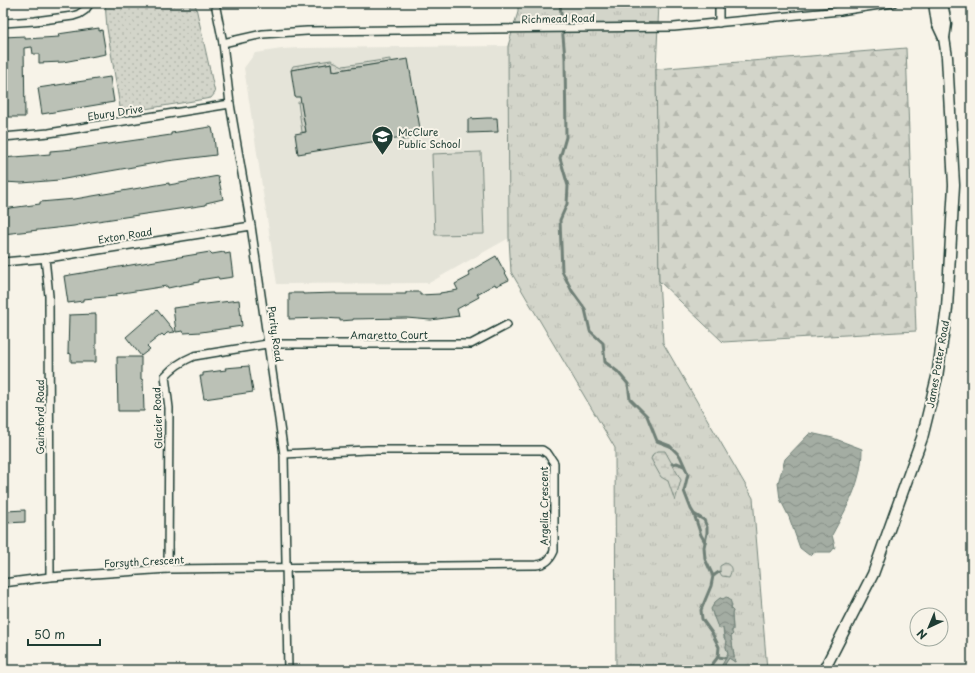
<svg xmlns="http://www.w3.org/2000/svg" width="975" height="673" font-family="'Playpen Sans',sans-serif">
<defs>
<pattern id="grass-tufts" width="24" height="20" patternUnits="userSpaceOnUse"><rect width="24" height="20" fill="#d3d5ca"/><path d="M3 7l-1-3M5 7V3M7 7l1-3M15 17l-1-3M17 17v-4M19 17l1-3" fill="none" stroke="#b5b8ae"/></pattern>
<pattern id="forest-firs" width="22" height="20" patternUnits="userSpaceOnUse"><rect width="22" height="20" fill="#d3d5ca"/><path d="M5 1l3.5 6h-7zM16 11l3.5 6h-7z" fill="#b5b8ae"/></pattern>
<pattern id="wetland-marsh" width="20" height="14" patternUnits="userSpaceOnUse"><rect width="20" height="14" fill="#d3d5ca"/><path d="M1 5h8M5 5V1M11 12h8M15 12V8" fill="none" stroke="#b5b8ae"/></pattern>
<pattern id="park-dots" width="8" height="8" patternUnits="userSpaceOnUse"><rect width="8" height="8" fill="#d3d5ca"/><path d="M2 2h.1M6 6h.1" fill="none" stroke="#b5b8ae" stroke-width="1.8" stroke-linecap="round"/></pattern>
<pattern id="water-waves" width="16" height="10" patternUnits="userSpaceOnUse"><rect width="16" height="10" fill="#a4ada3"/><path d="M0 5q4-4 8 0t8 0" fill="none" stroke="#858e86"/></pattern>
</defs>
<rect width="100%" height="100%" fill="#f7f3e8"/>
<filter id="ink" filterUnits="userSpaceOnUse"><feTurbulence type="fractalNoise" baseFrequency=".025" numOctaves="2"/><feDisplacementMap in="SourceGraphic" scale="8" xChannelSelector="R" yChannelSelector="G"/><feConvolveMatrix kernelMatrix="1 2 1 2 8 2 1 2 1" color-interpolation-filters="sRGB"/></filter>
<g filter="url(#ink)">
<polygon fill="#e5e4d9" points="508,46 509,238 429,283 277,284 244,68 255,53 282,49 300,48"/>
<path fill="url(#grass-tufts)" stroke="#79897f" d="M 518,3 L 659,3 L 656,69 L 659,281 L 663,343 L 753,498 L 767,670 L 730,670 L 726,667 L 725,664 L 729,658 L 735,662 L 731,636 L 733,628 L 732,614 L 733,611 L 731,609 L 732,606 L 729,598 L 723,599 L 720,598 C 707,609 712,618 723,628 L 724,638 L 727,641 L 726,647 L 728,654 L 721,670 L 616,670 L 615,448 L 511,272 L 509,238 L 508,46 L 518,12 Z"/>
<polygon fill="url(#forest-firs)" stroke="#79897f" points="906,48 916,331 723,342 659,281 656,69"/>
<g fill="url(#wetland-marsh)" stroke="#79897f">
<polygon points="658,451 665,451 681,480 675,501 668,481 661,477 651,459 653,454"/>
<path d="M 725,563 C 733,566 732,571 729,577 L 722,576 L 720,573 L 720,566 Z"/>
</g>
<g fill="url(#park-dots)" stroke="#79897f">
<polygon points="105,3 195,3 215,93 211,98 121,113 107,28"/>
<polygon points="390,59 390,62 333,71 332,63 291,70 293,66 331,60 343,66"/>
<polygon points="298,102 301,102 306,132 302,132"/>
</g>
<polygon fill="#d3d5ca" stroke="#79897f" points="481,152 484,234 435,235 432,154"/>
<g fill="url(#water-waves)" stroke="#6f8077">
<path d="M 810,433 L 833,438 L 862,449 C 862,483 847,507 832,535 L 835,547 L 831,552 L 816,552 L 809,555 L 800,548 L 789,517 L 780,499 L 778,483 L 785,459 Z"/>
<path d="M 726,597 L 729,598 C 731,601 732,605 731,609 L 733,611 L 732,614 L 733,630 L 731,631 L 733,634 L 731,636 L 735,662 L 729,658 L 725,664 L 726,667 L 730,670 L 721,670 L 723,667 L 722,665 L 728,654 L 726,647 L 727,641 L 725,640 L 723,628 L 720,629 L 717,625 L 711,609 L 715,602 L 720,598 L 723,599 Z"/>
</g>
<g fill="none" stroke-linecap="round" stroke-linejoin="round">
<g stroke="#6f8077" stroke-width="3">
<polyline points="560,3 565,58 566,137 560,158 568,186 567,204 560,220 562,271 572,291 585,309 590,331 603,343 605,362 618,372 628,384 630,399 647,416 657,441 670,446 680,456 688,474 684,491 691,509 694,514 704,520 707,527 707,533 704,547 705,559 713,576 711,586 701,610 702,619 712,633 719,647 718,657 708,670"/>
<polyline points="672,464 677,463 684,466"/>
<polyline points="694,514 701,535 705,542"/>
<polyline points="713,576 719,572"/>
<polyline points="718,657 725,658"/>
</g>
</g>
<g fill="#bbc1b6" stroke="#1f3d34">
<polygon points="99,28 99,31 102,30 106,54 63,62 39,63 39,54 33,54 32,47 24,48 25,117 3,117 3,37 25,36 25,39 59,37 58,34"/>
<polygon points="408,59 421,134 409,136 409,139 402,140 402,137 298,154 295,134 306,132 300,97 295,97 291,70 332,63 333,71"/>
<polygon points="110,77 114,102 42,114 38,88"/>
<polygon points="487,118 497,118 498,132 468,133 468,119"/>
<polygon points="210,127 212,128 214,137 216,155 167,161 59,180 22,183 3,182 3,158 50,154 50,151 74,149 171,135 171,133"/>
<polygon points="218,176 223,199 206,203 206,205 91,222 74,226 3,234 3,209 40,204 40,202 75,199 169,183 169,185"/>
<polygon points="210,252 212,254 224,252 225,254 230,253 233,277 219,279 218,277 199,280 199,282 182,285 168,288 167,286 116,294 116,296 83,299 83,301 68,303 64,276"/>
<polygon points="496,256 509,280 496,286 495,284 477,294 479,297 457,309 459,316 431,320 406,318 353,319 353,320 340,321 340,319 323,318 289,319 289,293 303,293 303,294 336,293 336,294 406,294 406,292 420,292 420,295 440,294 440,293 458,290 455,284 470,276 468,272"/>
<polygon points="239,300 242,326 201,332 184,333 183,331 176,332 173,308"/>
<polygon points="157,310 175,332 167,333 164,336 162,334 147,346 150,349 141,356 126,337"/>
<polygon points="96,314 96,362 71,362 71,354 68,353 69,315"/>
<polygon points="117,357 141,357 141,379 143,380 144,411 118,411"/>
<polygon points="249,366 253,392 204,399 200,376 203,376 203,373 226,370 225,368"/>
<polygon points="25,510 25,522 6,523 6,521 3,521 3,512 6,512 6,511"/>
</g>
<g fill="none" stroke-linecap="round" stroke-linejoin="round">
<defs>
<g id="minor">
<polyline points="215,3 223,43 230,104 251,226 284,454 288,670"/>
<polyline points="719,3 719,23"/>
<polyline points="839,3 840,11"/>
<polyline points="3,23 35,21 73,16 79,14 85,10 90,3"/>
<polyline points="223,43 263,34 307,31 674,27 840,11 893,3"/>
<polyline points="3,137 49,133 230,104"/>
<polyline points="45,258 49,296 50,577"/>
<polyline points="3,262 48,258 251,226"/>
<path d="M 168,569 L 169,408 L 165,376 C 174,366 182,361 194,356 L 267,344 L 471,344 L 507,325"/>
<path d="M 3,583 L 50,577 L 168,569 L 536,565 C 546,564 550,560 554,551 L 554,463 L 548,454 L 542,450 L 367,450 L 284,454"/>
</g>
<g id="secondary">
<polyline points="942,3 946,24 944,38"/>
<polyline points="824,670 873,574 922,438 937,377 947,308 954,185 947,57 944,38 937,23 934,3"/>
</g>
</defs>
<use href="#minor" stroke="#1f3d34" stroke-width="10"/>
<use href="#secondary" stroke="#1f3d34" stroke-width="13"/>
<use href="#minor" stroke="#f7f3e8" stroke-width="7"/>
<use href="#secondary" stroke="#f7f3e8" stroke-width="10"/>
</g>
</g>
<defs>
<symbol id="school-pin" viewBox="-11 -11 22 30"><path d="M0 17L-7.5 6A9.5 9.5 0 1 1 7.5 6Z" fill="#1f3d34" stroke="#f7f3e8"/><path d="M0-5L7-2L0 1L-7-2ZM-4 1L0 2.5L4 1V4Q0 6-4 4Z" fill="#fff"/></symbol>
</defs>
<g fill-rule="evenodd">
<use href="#school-pin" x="370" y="124" width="25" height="34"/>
</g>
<g text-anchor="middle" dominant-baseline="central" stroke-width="4" stroke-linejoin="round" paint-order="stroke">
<g font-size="10" fill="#1f3d34" stroke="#f7f3e8">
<text transform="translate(558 18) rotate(-1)">Richmead Road</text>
<text transform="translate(115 112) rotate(-9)">Ebury Drive</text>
<text transform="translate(125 235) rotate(-9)">Exton Road</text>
<text transform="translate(276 334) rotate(82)">Parity Road</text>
<text x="389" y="334">Amaretto Court</text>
<text transform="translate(937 364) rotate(-80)">James Potter Road</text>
<text transform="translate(39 417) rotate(-90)">Gainsford Road</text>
<text transform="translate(157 418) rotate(-92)">Glacier Road</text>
<text transform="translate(543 506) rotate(-90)">Argelia Crescent</text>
<text transform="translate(144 561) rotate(-3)">Forsyth Crescent</text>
</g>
<g font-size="10" fill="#1f3d34" stroke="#f7f3e8" text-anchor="start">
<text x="398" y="131">McClure<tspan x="398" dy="12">Public School</tspan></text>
</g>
</g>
<rect width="975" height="673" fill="none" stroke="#f7f3e8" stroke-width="16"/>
<rect x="8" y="8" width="959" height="657" fill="none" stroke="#1f3d34" stroke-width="1.5" filter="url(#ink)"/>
<g transform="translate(929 627) rotate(224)"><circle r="19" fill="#f7f3e8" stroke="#a1aaa0"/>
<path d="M0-3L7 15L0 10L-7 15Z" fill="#1f3d34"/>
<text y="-6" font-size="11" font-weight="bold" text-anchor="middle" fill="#1f3d34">N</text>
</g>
<path d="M28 639v6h72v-6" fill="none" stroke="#1f3d34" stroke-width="2"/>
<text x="34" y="639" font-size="12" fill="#1f3d34" stroke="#f7f3e8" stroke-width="3" paint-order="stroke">50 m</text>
</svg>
